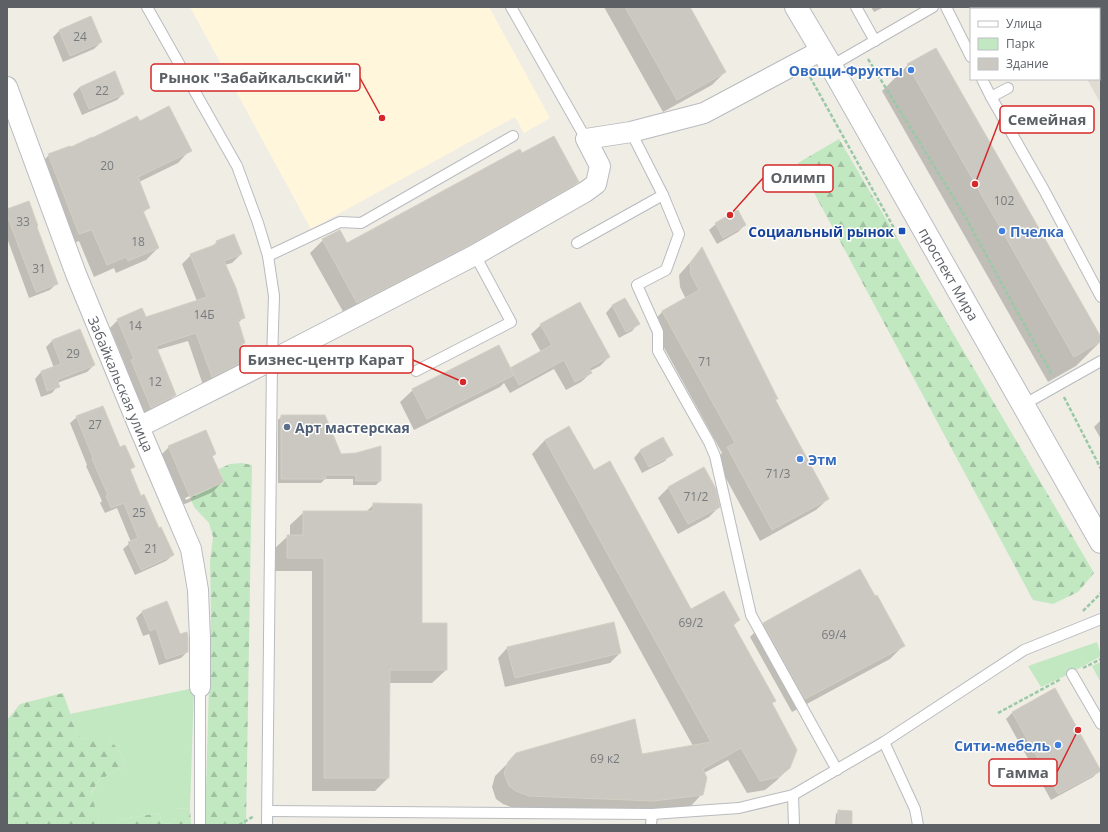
<svg xmlns="http://www.w3.org/2000/svg" width="1108" height="832" font-family="'Open Sans',sans-serif">
<defs>
<pattern id="forest-firs" width="22" height="20" patternUnits="userSpaceOnUse"><rect width="22" height="20" fill="#c2e8c1"/><path d="M5 1l3.5 6h-7zM16 11l3.5 6h-7z" fill="#a1bfa1"/></pattern>
</defs>
<rect width="100%" height="100%" fill="#f0ede5"/>
<polygon fill="#fff6db" points="190,7 489,7 550,118 524,133 515,117 311,229"/>
<polygon fill="#e0dcd3" points="1048,7 1101,7 1101,104 1087,79 1099,79 1099,9 1049,9"/>
<g fill="#c2e8c1">
<polygon points="1097,642 1101,656 1067,675 1041,687 1028,666"/>
<polygon points="1101,662 1101,683 1092,666"/>
<path d="M 194,688 L 190,808 L 175,809 L 173,823 L 162,824 L 159,813 L 117,820 L 118,825 L 100,825 L 91,794 L 99,780 L 125,766 C 122,753 118,748 109,740 L 87,740 L 78,736 L 70,714 Z"/>
</g>
<g fill="url(#forest-firs)">
<polygon points="839,139 1094,573 1078,592 1053,604 1033,600 798,163"/>
<polygon points="242,463 252,465 246,825 205,825 211,614 210,561 213,537 209,523 194,507 190,497 224,482 219,469 230,464"/>
<path d="M 63,693 L 78,736 L 87,740 L 109,740 C 118,748 122,753 125,766 L 99,780 L 91,793 L 100,825 L 7,825 L 8,719 L 20,704 Z"/>
<polygon points="190,808 191,825 118,825 117,820 159,813 162,824 173,823 174,809"/>
</g>
<g fill="#0003" fill-rule="evenodd">
<polygon points="604,7 688,7 725,72 712,85 663,112"/>
<polygon points="871,7 884,7 874,12"/>
<polygon points="979,7 996,7 997,9 980,9"/>
<polygon points="1066,7 1088,7 1089,9 1067,9"/>
<polygon points="59,31 101,42 94,49 63,62 53,37"/>
<polygon points="1099,39 1101,42 1101,45 1099,47"/>
<polygon points="908,65 1101,339 1101,341 1076,366 1048,382 882,91"/>
<polygon points="114,73 123,94 117,100 82,115 73,94 80,87"/>
<polygon points="139,122 190,150 178,163 139,182 148,208 143,213 158,248 146,260 116,273 114,268 94,277 79,241 66,246 37,167 49,155 70,148"/>
<polygon points="521,155 578,182 565,195 345,315 310,253 323,240 347,245"/>
<polygon points="7,210 36,227 56,284 50,290 29,298 7,238"/>
<polygon points="716,224 745,225 738,232 717,244 709,230"/>
<polygon points="217,242 241,254 232,263 225,265 244,317 238,323 244,343 241,346 245,360 236,368 203,385 188,341 157,350 175,395 167,403 142,416 123,370 126,367 110,328 118,320 145,318 197,301 182,264 191,255 211,247"/>
<polygon points="702,249 777,399 774,401 828,499 816,510 760,541 716,460 722,453 651,324 662,312 686,299 680,287 679,275"/>
<polygon points="625,299 638,324 632,331 619,338 606,313 612,306"/>
<polygon points="541,325 609,357 600,366 590,371 591,373 581,382 566,390 554,369 510,393 504,383 500,387 414,430 400,402 413,390 510,370 541,352 531,334"/>
<polygon points="80,330 94,365 87,372 57,383 58,386 52,393 41,397 35,379 41,372 54,368 46,347 52,341"/>
<polygon points="282,416 340,455 380,481 376,485 353,485 353,479 325,479 321,483 278,483 278,420"/>
<polygon points="77,417 119,448 133,467 129,471 140,497 173,555 166,561 135,575 123,549 131,542 117,508 105,513 100,503 102,501 86,466 87,465 70,423"/>
<polygon points="1101,420 1101,439 1094,427"/>
<polygon points="569,427 594,472 690,610 739,620 733,626 774,701 771,704 789,768 776,781 765,790 747,793 728,760 704,773 702,794 689,808 639,814 516,809 503,804 496,799 492,787 495,776 517,754 641,755 693,746 532,454 545,440"/>
<polygon points="663,439 671,454 665,461 642,473 634,458 640,451"/>
<path d="M 169,447 L 215,454 L 212,457 L 223,481 L 213,492 L 180,506 L 159,457 ZM 212,486 L 212,488 L 186,500 L 185,498 Z"/>
<polygon points="704,469 719,507 709,517 678,534 658,498 668,488"/>
<polygon points="374,504 421,624 446,670 432,683 389,683 388,778 375,791 312,791 312,571 274,571 274,549 288,536 290,536 290,525 304,512 366,512"/>
<polygon points="143,611 179,636 188,651 181,658 159,665 149,634 143,636 136,618"/>
<polygon points="764,623 903,646 890,659 792,712 750,637"/>
<polygon points="508,647 620,653 610,663 505,687 498,658"/>
<polygon points="1013,712 1099,771 1093,777 1051,800 1006,719"/>
<polygon points="839,811 851,825 835,825 836,814"/>
</g>
<g fill="#cbc8c2" stroke="#d5cfc3">
<polygon points="625,7 690,7 726,72 677,100"/>
<polygon points="91,16 102,42 70,56 59,30"/>
<polygon points="936,48 1101,337 1101,341 1074,357 907,64"/>
<polygon points="115,71 124,94 89,109 80,87"/>
<polygon points="169,106 192,151 138,177 150,208 143,211 159,248 128,261 126,257 107,265 92,230 79,234 48,154 70,146 71,147 92,137 92,138 137,116 140,121"/>
<polygon points="554,136 579,182 470,245 357,303 322,239 340,230 347,243 520,149 522,153"/>
<polygon points="29,201 38,226 37,227 58,284 36,292 7,215 7,209"/>
<polygon points="738,210 746,225 723,238 715,223"/>
<polygon points="234,234 242,254 224,261 236,288 245,318 238,320 245,343 241,344 246,360 212,377 196,333 156,346 176,395 151,408 131,360 134,359 117,319 142,308 146,317 207,297 190,254 217,244 216,241"/>
<polygon points="702,247 778,399 775,399 829,499 772,530 727,447 735,443 662,311 699,290 691,275 690,263"/>
<polygon points="625,298 640,324 626,332 612,305"/>
<polygon points="580,302 610,357 589,368 592,373 575,382 564,360 519,385 510,368 552,345 540,324"/>
<polygon points="80,329 95,365 57,380 60,387 47,391 41,371 61,364 52,340"/>
<polygon points="499,345 514,375 427,419 412,389"/>
<polygon points="103,406 120,447 125,445 135,467 130,469 141,496 144,494 159,528 161,527 174,555 141,570 128,542 138,538 124,503 111,508 106,496 108,495 92,459 93,458 76,416"/>
<polygon points="281,415 325,415 341,454 356,453 381,446 381,481 356,481 356,475 325,475 326,479 281,479"/>
<polygon points="569,426 594,470 610,461 691,609 724,591 740,620 733,624 776,701 772,703 797,750 790,768 779,777 760,781 741,748 703,769 707,778 703,795 653,801 529,796 516,791 509,786 504,773 508,762 516,753 635,719 642,754 711,742 545,440"/>
<polygon points="206,430 216,454 212,456 224,482 190,497 168,446"/>
<polygon points="663,437 673,455 649,467 640,450"/>
<polygon points="704,467 716,489 720,507 688,524 668,487"/>
<polygon points="373,503 422,504 422,623 447,623 447,670 390,670 389,778 324,778 324,558 287,558 287,535 303,535 303,511 373,511"/>
<polygon points="860,569 875,596 877,595 905,646 805,699 763,623"/>
<polygon points="167,601 180,634 187,632 188,638 188,652 166,659 156,628 150,631 142,611"/>
<polygon points="614,622 621,653 515,678 507,647"/>
<polygon points="1055,688 1101,771 1058,794 1012,712"/>
<polygon points="838,810 852,811 852,825 838,825"/>
</g>
<g fill="none" stroke-linecap="round" stroke-linejoin="round">
<defs>
<g id="service">
<polyline points="147,7 237,166 258,223 268,256 274,296 272,360 267,825"/>
<polyline points="511,7 586,139"/>
<polyline points="856,7 875,41"/>
<polyline points="946,7 971,57"/>
<polyline points="831,66 933,7"/>
<polyline points="982,79 991,97 1044,190 1101,297"/>
<polyline points="991,97 1008,88"/>
<polyline points="663,195 679,234 666,270 637,285 658,332 658,351 709,442 715,456 751,615 837,770"/>
<polyline points="577,243 663,195 631,132"/>
<polyline points="268,256 340,222 361,223 513,136"/>
<polyline points="416,371 511,322 475,255"/>
<polyline points="1023,405 1101,361"/>
<polyline points="1072,674 1101,724"/>
<polyline points="884,742 915,809 918,825"/>
<polyline points="793,795 794,825"/>
<polyline points="268,811 652,814 739,808 793,795 884,742 1024,650 1101,619"/>
<polyline points="200,825 200,687"/>
<polyline points="651,825 652,814"/>
</g>
<g id="minor">
<polyline points="7,87 76,274 139,427 191,549 198,590 200,639 200,687"/>
<polyline points="139,427 272,360 475,255 585,192 596,184 600,166 586,139 631,132 704,113 822,50"/>
</g>
<polyline id="secondary" points="796,7 831,66 1101,542"/>
</defs>
<use href="#service" stroke="#b8bbbf" stroke-width="12"/>
<use href="#minor" stroke="#b8bbbf" stroke-width="22"/>
<use href="#secondary" stroke="#b9bcc1" stroke-width="24"/>
<g stroke="#9ac9a6" stroke-width="2.5" stroke-dasharray="4 2" stroke-linecap="butt">
<polyline points="868,59 963,213 1052,375"/>
<polyline points="810,77 894,228"/>
<polyline points="1064,397 1101,469"/>
<polyline points="1083,611 1101,593"/>
<polyline points="1083,668 1101,659"/>
<polyline points="998,713 1061,679"/>
<polyline points="239,825 254,816"/>
</g>
<use href="#service" stroke="#fff" stroke-width="10"/>
<use href="#minor" stroke="#fff" stroke-width="20"/>
<use href="#secondary" stroke="#fff" stroke-width="22"/>
</g>
<g fill="#3f7fe0" stroke="#fff" stroke-width="1.5">
<circle cx="911" cy="70" r="4"/>
<circle cx="1002" cy="231" r="4"/>
<circle cx="800" cy="459" r="4"/>
<circle cx="1058" cy="745" r="4"/>
</g>
<rect fill="#1a4fb4" stroke="#fff" stroke-width="1.5" x="898" y="227" width="8" height="8" rx="2"/>
<circle fill="#5c6f8a" stroke="#fff" stroke-width="1.5" cx="287" cy="427" r="4"/>
<g text-anchor="middle" dominant-baseline="central" stroke-width="3" stroke-linejoin="round" paint-order="stroke">
<g font-size="12" fill="#787b7d">
<text x="80" y="36">24</text>
<text x="102" y="90">22</text>
<text x="107" y="165">20</text>
<text x="1004" y="200">102</text>
<text x="23" y="221">33</text>
<text x="138" y="241">18</text>
<text x="39" y="268">31</text>
<text x="204" y="314">14Б</text>
<text x="135" y="325">14</text>
<text x="73" y="353">29</text>
<text x="705" y="361">71</text>
<text x="155" y="381">12</text>
<text x="95" y="424">27</text>
<text x="778" y="473">71/3</text>
<text x="696" y="496">71/2</text>
<text x="139" y="512">25</text>
<text x="151" y="548">21</text>
<text x="691" y="622">69/2</text>
<text x="834" y="634">69/4</text>
<text x="605" y="758">69 к2</text>
</g>
<g font-size="14" font-weight="bold" fill="#366cbe" stroke="#fff" text-anchor="end">
<text x="903" y="70">Овощи-Фрукты</text>
<text x="1010" y="231" text-anchor="start">Пчелка</text>
<text x="808" y="459" text-anchor="start">Этм</text>
<text x="1050" y="745">Сити-мебель</text>
</g>
<g font-size="14" font-weight="bold" fill="#164399" stroke="#fff" text-anchor="end">
<text x="894" y="231">Социальный рынок</text>
</g>
<g font-size="14" fill="#5d6166" stroke="#fff">
<text transform="translate(949 274) rotate(60)">проспект Мира</text>
<text transform="translate(121 384) rotate(67)">Забайкальская улица</text>
</g>
<g font-size="14" font-weight="bold" fill="#4e5e75" stroke="#fff" text-anchor="start">
<text x="295" y="427">Арт мастерская</text>
</g>
</g>
<path fill="none" stroke="#d62828" stroke-width="1.5" d="M382 118L360 78M975 184L1000 119M730 215L763 178M463 382L413 360M1078 730L1057 772"/>
<g fill="#d62828" stroke="#fff" stroke-width="1.5">
<circle cx="382" cy="118" r="4"/>
<circle cx="975" cy="184" r="4"/>
<circle cx="730" cy="215" r="4"/>
<circle cx="463" cy="382" r="4"/>
<circle cx="1078" cy="730" r="4"/>
</g>
<g fill="#fff" stroke="#d62828" stroke-width="1.5">
<rect x="151" y="64" width="209" height="27" rx="4"/>
<rect x="1000" y="106" width="94" height="27" rx="4"/>
<rect x="763" y="165" width="70" height="27" rx="4"/>
<rect x="240" y="346" width="173" height="27" rx="4"/>
<rect x="989" y="759" width="68" height="27" rx="4"/>
</g>
<g font-size="15" text-anchor="middle" font-weight="bold" fill="#5d6166">
<text x="255" y="83">Рынок "Забайкальский"</text>
<text x="1047" y="125">Семейная</text>
<text x="798" y="183">Олимп</text>
<text x="326" y="365">Бизнес-центр Карат</text>
<text x="1023" y="778">Гамма</text>
</g>
<rect width="1108" height="832" fill="none" stroke="#5d6166" stroke-width="16"/>
<rect x="970" y="8" width="130" height="72" fill="#ffffff" stroke="#bec0c2"/>
<rect x="978" y="21" width="20" height="6" fill="#ffffff" stroke="#bec0c2"/>
<text x="1006" y="28" font-size="12" fill="#5d6166">Улица</text>
<rect x="978" y="38" width="20" height="12" fill="#c2e8c1" stroke="#bec0c2"/>
<text x="1006" y="48" font-size="12" fill="#5d6166">Парк</text>
<rect x="978" y="58" width="20" height="12" fill="#cbc8c2" stroke="#bec0c2"/>
<text x="1006" y="68" font-size="12" fill="#5d6166">Здание</text>
</svg>
